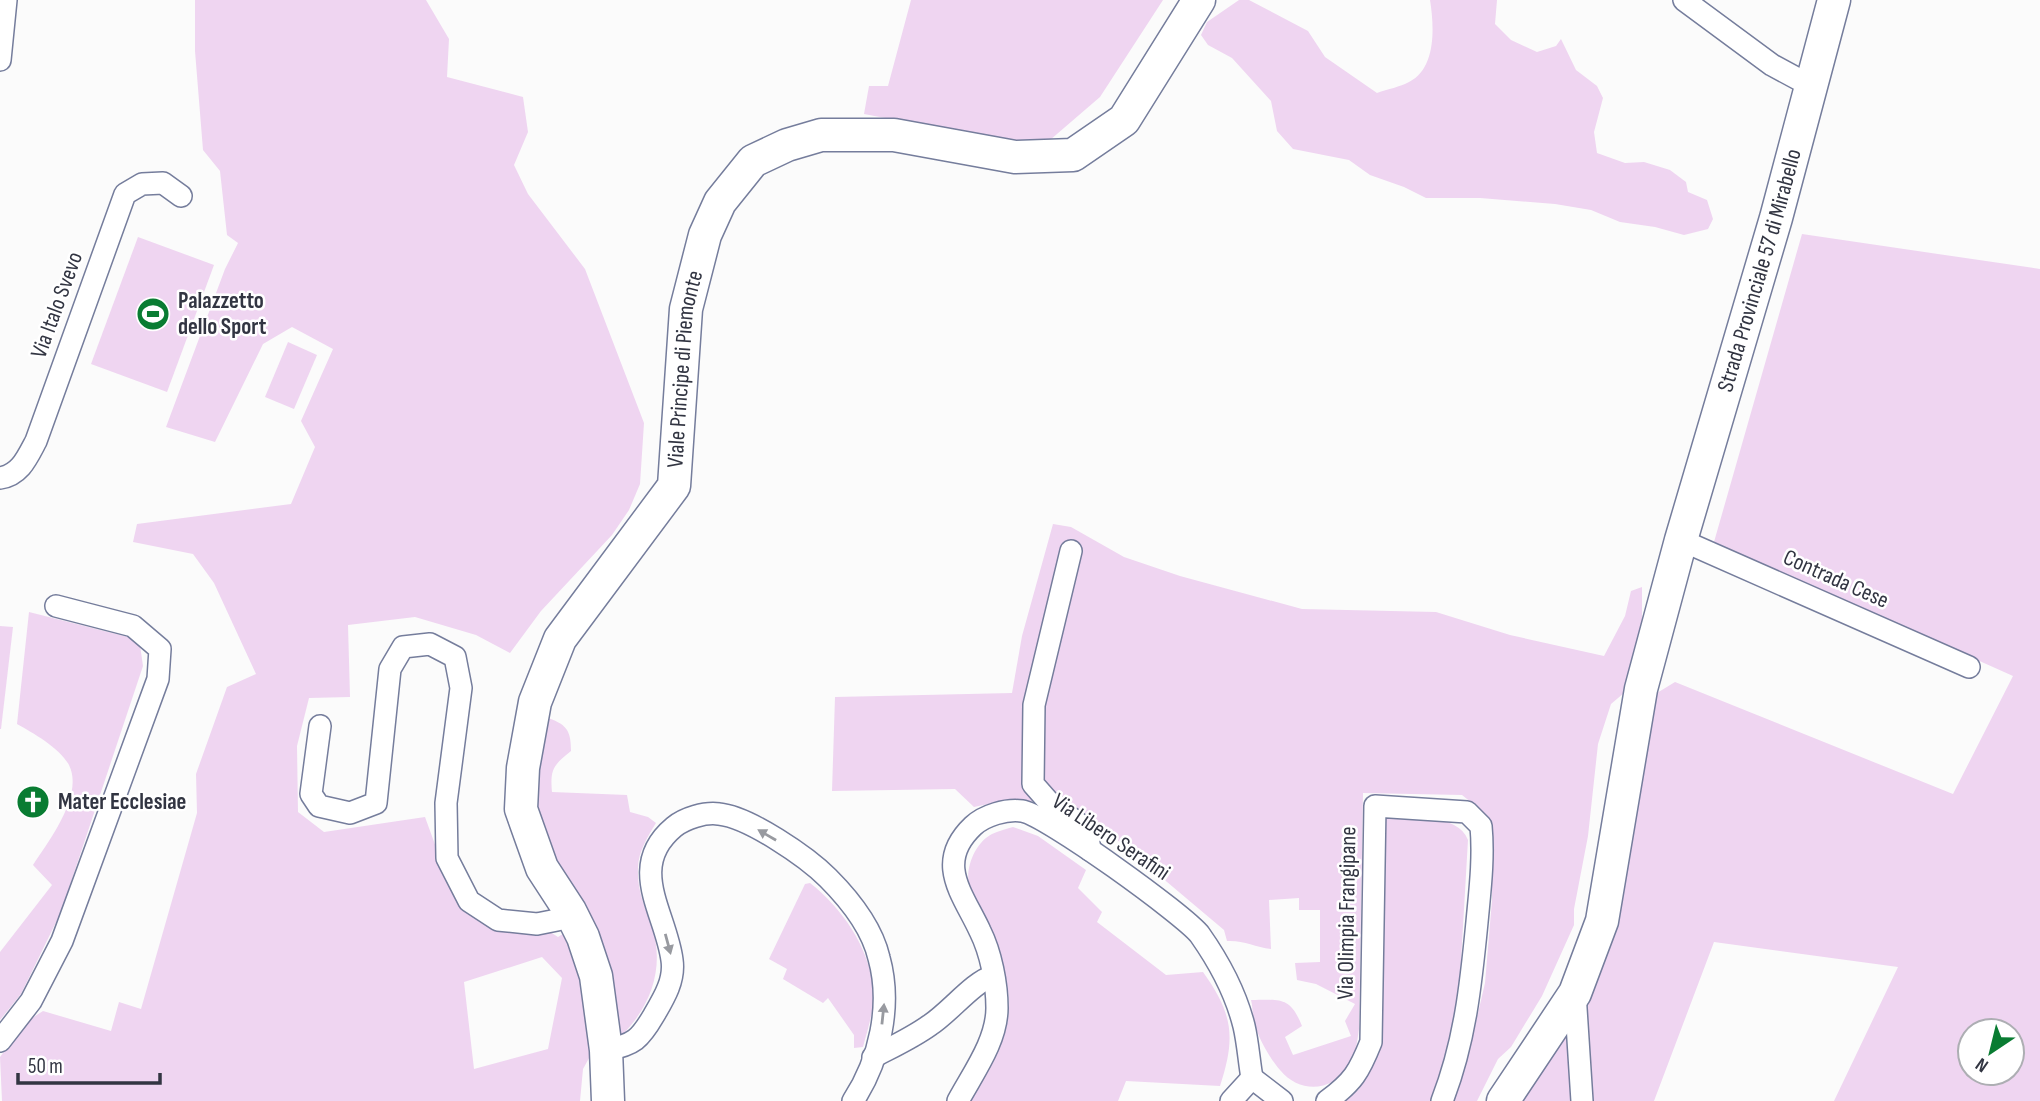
<svg xmlns="http://www.w3.org/2000/svg" width="2040" height="1101" font-family="'Sofia Sans Condensed',sans-serif">
<rect width="100%" height="100%" fill="#fbfbfb"/>
<g fill="#efd5f1" fill-rule="evenodd">
<path d="M 195,0 L 426,0 L 449,39 L 447,77 L 523,97 L 528,132 L 514,165 L 528,194 L 585,269 L 644,423 L 640,484 L 629,510 L 612,535 L 541,611 L 510,653 L 476,635 L 415,617 L 348,625 L 350,697 L 309,698 L 297,746 L 298,812 L 324,832 L 425,817 L 449,883 L 479,922 L 501,928 L 544,928 L 558,937 L 569,930 L 579,944 L 594,1049 L 583,1069 L 580,1101 L 2,1101 L 0,1057 L 26,1022 L 43,1011 L 111,1031 L 119,1002 L 141,1009 L 197,813 L 196,774 L 227,687 L 256,674 L 214,583 L 193,554 L 133,542 L 137,524 L 291,504 L 315,447 L 301,421 L 333,349 L 292,327 L 263,344 L 215,442 L 166,427 L 225,269 L 238,243 L 227,235 L 220,171 L 203,150 L 195,51 ZM 542,957 L 562,978 L 548,1049 L 474,1069 L 464,982 Z"/>
<polygon points="911,0 1163,0 1100,97 1050,140 1007,141 864,114 869,86 888,86"/>
<path d="M 1239,0 L 1249,0 L 1308,31 L 1325,57 L 1377,93 C 1388,89 1400,87 1409,82 C 1437,68 1434,25 1430,0 L 1497,0 L 1495,24 L 1511,40 L 1537,52 L 1556,46 L 1561,39 L 1576,70 L 1597,86 L 1603,98 L 1594,132 L 1597,153 L 1625,163 L 1644,162 L 1670,170 L 1686,182 L 1688,192 L 1707,200 L 1713,219 L 1708,229 L 1684,235 L 1655,227 L 1620,222 L 1591,210 L 1555,204 L 1480,198 L 1426,198 L 1404,187 L 1370,175 L 1349,160 L 1293,149 L 1277,131 L 1271,101 L 1232,58 L 1208,45 L 1201,35 L 1207,22 Z"/>
<path d="M 1802,234 L 2040,269 L 2040,1101 L 1834,1101 L 1898,967 L 1714,942 L 1654,1101 L 1522,1101 L 1566,1028 L 1652,696 L 1675,682 L 1953,794 L 2013,676 L 1714,542 ZM 1970,1031 L 2012,1031 L 2012,1073 L 1970,1073 Z"/>
<polygon points="138,237 214,265 167,392 91,364"/>
<polygon points="288,342 317,355 294,409 265,397"/>
<path d="M 1053,524 L 1071,527 L 1124,557 L 1180,576 L 1302,609 L 1436,612 L 1510,635 L 1604,656 L 1625,616 L 1631,591 L 1642,587 L 1642,636 L 1637,663 L 1624,693 L 1611,704 L 1598,744 L 1588,836 L 1574,909 L 1574,925 L 1542,996 L 1511,1047 L 1498,1059 L 1477,1101 L 1453,1101 L 1475,1026 L 1485,983 L 1492,900 L 1492,842 L 1485,820 L 1477,807 L 1462,795 L 1363,793 L 1359,1029 C 1357,1042 1356,1054 1349,1066 C 1332,1092 1300,1094 1280,1070 C 1269,1057 1258,1038 1254,1021 C 1252,1014 1253,1007 1251,1000 C 1280,1000 1290,996 1302,1026 L 1285,1037 L 1293,1055 L 1351,1036 L 1345,1021 L 1355,1004 L 1316,984 L 1297,980 L 1295,963 L 1320,962 L 1320,910 L 1299,910 L 1299,898 L 1269,900 L 1271,949 C 1255,947 1243,940 1227,941 L 1224,930 L 1084,812 L 1050,793 L 1030,802 L 1003,801 L 974,807 L 955,789 L 832,791 L 835,697 L 1012,693 L 1022,636 Z"/>
<path d="M 29,612 L 128,637 L 140,645 L 143,666 L 61,912 L 21,994 L 0,1020 L 0,952 L 52,885 L 33,865 C 49,841 84,795 69,765 C 60,748 33,733 17,724 Z"/>
<polygon points="0,626 13,627 1,729 0,729"/>
<path d="M 545,717 C 566,724 571,729 571,751 C 553,765 550,770 552,792 L 627,795 L 630,812 L 648,817 L 656,823 C 648,836 638,852 638,868 C 637,888 643,903 650,921 C 666,963 653,1004 622,1035 L 614,1035 L 533,802 Z"/>
<path d="M 1386,815 C 1411,818 1458,813 1468,840 L 1459,995 L 1451,1036 L 1431,1101 L 1346,1101 L 1359,1089 L 1380,1051 Z"/>
<path d="M 1013,827 L 1038,836 L 1086,870 L 1078,888 L 1102,912 L 1097,922 L 1166,975 L 1203,972 C 1233,1014 1236,1037 1220,1086 L 1126,1081 L 1118,1101 L 971,1101 C 988,1071 1011,1037 1009,1001 C 1008,981 1002,957 994,938 C 987,921 972,903 969,885 C 965,867 976,842 992,834 C 998,831 1006,829 1013,827 Z"/>
<path d="M 810,883 C 842,908 869,947 873,988 C 875,1008 868,1028 863,1047 L 854,1048 L 854,1035 L 828,998 L 823,1003 L 783,979 L 787,969 L 769,959 L 805,884 Z"/>
</g>
<g fill="none" stroke-linecap="round" stroke-linejoin="round">
<defs>
<g id="street">
<polyline points="1684,0 1772,65 1811,86"/>
<polyline points="0,60 6,0"/>
<path d="M 0,478 C 20,475 27,458 36,441 L 125,194 L 142,184 L 163,183 L 181,196"/>
<polyline points="1681,540 1969,667"/>
<polyline points="1071,551 1034,705 1033,784 1048,801 1087,830 1090,850"/>
<polyline points="320,726 311,794 319,806 350,813 376,803 390,669 403,647 430,644 455,657 461,688 446,803 447,858 469,901 498,920 537,924 557,920 570,911"/>
<polyline points="1575,993 1582,1101"/>
<polyline points="0,1041 31,1001 62,941 158,679 160,649 133,626 56,606"/>
<path d="M 606,1050 C 634,1045 640,1039 654,1015 C 664,998 675,980 672,960 C 666,913 626,867 674,827 C 685,818 705,812 719,814 C 749,817 807,857 828,878 C 850,900 872,928 879,958 C 892,1005 880,1060 853,1101"/>
<path d="M 873,1057 C 892,1047 912,1038 930,1025 C 950,1012 973,982 993,976"/>
<polyline points="1252,1078 1282,1101"/>
<path d="M 958,1101 C 973,1073 997,1041 997,1008 C 997,984 991,953 980,931 C 963,894 934,863 973,826 C 985,815 1006,809 1022,811 C 1045,814 1186,916 1200,935 C 1219,962 1236,994 1244,1026 C 1248,1043 1249,1061 1252,1078"/>
<polyline points="1231,1101 1252,1078"/>
<path d="M 1327,1101 C 1353,1082 1359,1072 1371,1042 L 1375,806 L 1467,812 L 1481,826 C 1484,858 1480,890 1477,922 C 1471,984 1465,1042 1442,1101"/>
</g>
<g id="secondary">
<path id="s1" d="M 608,1101 L 606,1050 L 596,976 L 583,937 L 570,911 L 542,868 L 521,809 L 523,768 L 535,702 L 560,639 L 674,486 L 686,309 L 705,235 L 720,202 L 753,161 L 787,145 L 821,135 L 894,135 L 1015,157 L 1073,155 L 1124,120 L 1199,0"/>
<path id="s2" d="M 1503,1101 L 1575,993 L 1602,921 L 1641,689 L 1681,540 L 1776,218 L 1834,0"/>
</g>
</defs>
<use href="#street" stroke="#757d9c" stroke-width="24"/>
<use href="#secondary" stroke="#757d9c" stroke-width="35"/>
<use href="#street" stroke="#fff" stroke-width="21"/>
<use href="#secondary" stroke="#fff" stroke-width="32"/>
</g>
<defs><path id="oneway-solid" d="M-6-.8H1V-3.2L6.5 0L1 3.2V.8H-6Z" transform="scale(1.75)"/></defs>
<g fill="#989aa0">
<use href="#oneway-solid" transform="translate(767 835) rotate(-150)"/>
<use href="#oneway-solid" transform="translate(668 944) rotate(75)"/>
<use href="#oneway-solid" transform="translate(883 1014) rotate(-84)"/>
</g>
<defs>
<symbol id="stadium-disc" viewBox="-11 -11 22 22"><circle r="9.5" fill="#097c32" stroke="#fff"/><path d="M0-5a6.5 5 0 1 0 0 10a6.5 5 0 1 0 0-10ZM-3.5-1.8h7v3.6h-7Z" fill="#fff"/></symbol>
<symbol id="church-disc" viewBox="-11 -11 22 22"><circle r="9.5" fill="#097c32" stroke="#fff"/><path d="M-1.2-6h2.4v3.5h3.3v2.4h-3.3V6h-2.4V-.1h-3.3v-2.4h3.3Z" fill="#fff"/></symbol>
</defs>
<g fill-rule="evenodd">
<use href="#stadium-disc" x="134" y="295" width="38" height="38"/>
<use href="#church-disc" x="14" y="783" width="38" height="38"/>
</g>
<g text-anchor="middle" dominant-baseline="central" stroke-width="5" stroke-linejoin="round" paint-order="stroke">
<g font-size="23" fill="#323542" stroke="#fff">
<text stroke="none"><textPath href="#s2" startOffset="877">Strada Provinciale 57 di Mirabello</textPath></text>
<text transform="translate(57 305) rotate(-70)">Via Italo Svevo</text>
<text stroke="none"><textPath href="#s1" startOffset="794">Viale Principe di Piemonte</textPath></text>
<text transform="translate(1836 579) rotate(24)">Contrada Cese</text>
<text transform="translate(1111 837) rotate(34)">Via Libero Serafini</text>
<text transform="translate(1347 913) rotate(-89)">Via Olimpia Frangipane</text>
</g>
<g font-size="23" font-weight="bold" fill="#323542" stroke="#fff" text-anchor="start">
<text x="178" y="301">Palazzetto<tspan x="178" dy="26">dello Sport</tspan></text>
<text x="58" y="802">Mater Ecclesiae</text>
</g>
</g>
<g transform="translate(1991 1052) rotate(215)"><circle r="33" fill="#ffffff" stroke="#adaeb3" stroke-width="2"/>
<path d="M0-5L12 26L0 18L-12 26Z" fill="#097c32"/>
<text y="-10" font-size="19" font-weight="bold" text-anchor="middle" fill="#323542">N</text>
</g>
<path d="M18 1073v10h142v-10" fill="none" stroke="#323542" stroke-width="3.5"/>
<text x="28" y="1073" font-size="21" fill="#323542" stroke="#ffffff" stroke-width="5" paint-order="stroke">50 m</text>
</svg>
